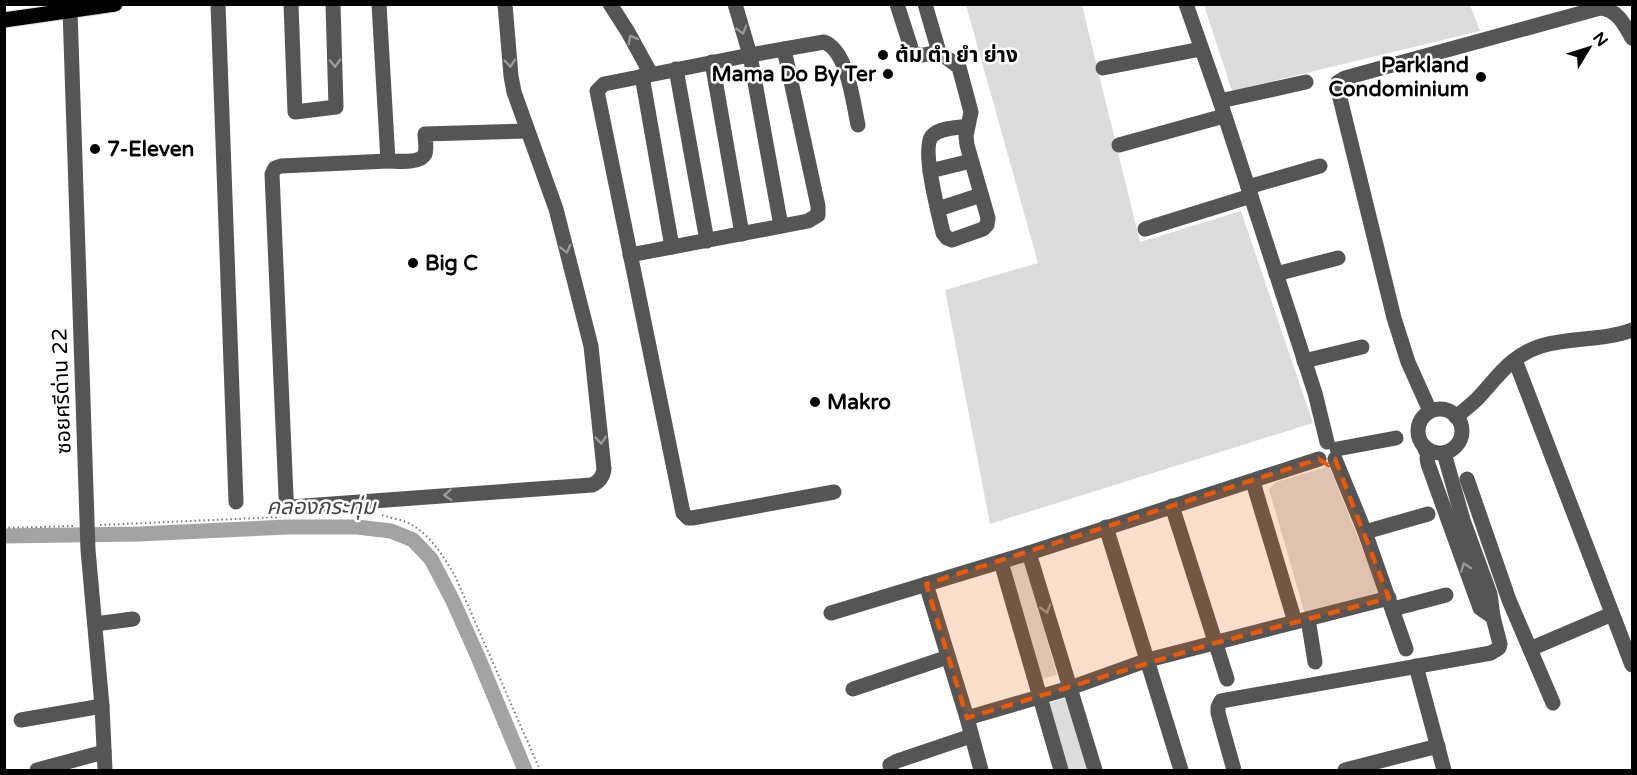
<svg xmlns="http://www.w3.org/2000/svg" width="1637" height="775" font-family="'Varela Round','Noto Sans Thai',sans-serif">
<rect width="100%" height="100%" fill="#fff"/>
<g fill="#dcdcdc">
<polygon points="966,5 1082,5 1140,242 1241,211 1313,423 990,524 945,290 1038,263"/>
<polygon points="1204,5 1470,5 1480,31 1232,91"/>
<polygon points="1329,466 1380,592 1305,614 1269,489 1276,482"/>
<polygon points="1025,561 1057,675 1040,679 1008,565"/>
<polygon points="1068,697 1090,770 1066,770 1046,704"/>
</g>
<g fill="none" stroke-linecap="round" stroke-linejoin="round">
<polyline stroke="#a3a3a3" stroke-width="15" points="4,536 139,534 288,527 357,527 391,531 413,540 431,559 452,599 478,657 525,770"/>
<defs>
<polyline id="major" points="4,20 115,4"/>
</defs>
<use href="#major" stroke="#dbdbdb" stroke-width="17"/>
<g stroke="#777" stroke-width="2" stroke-dasharray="1.5 3" stroke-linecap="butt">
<path d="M 382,515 C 390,518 399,519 406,522 C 429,532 443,556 455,576 L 540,770"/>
<polyline points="100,525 280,517"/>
<polyline points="4,528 74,526"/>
</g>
<g stroke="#555" stroke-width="15">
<polyline points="218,4 236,502"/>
<polyline points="291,4 295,112 336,107 333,4"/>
<path d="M 379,4 L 388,161 L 281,166 L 275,168 L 272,174 L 286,496 L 287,505 L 291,507 L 592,485 C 599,482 603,477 604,469 L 591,346 L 556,209 L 514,92 L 511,76 L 505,4"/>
<polyline points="610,4 628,32 651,74"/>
<polyline points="735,4 750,55 781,226"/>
<path d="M 897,4 L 912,51 C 919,59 929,53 939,52"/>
<path d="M 925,4 L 939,52 L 959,67 L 971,112 L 966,136 L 967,145 L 988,218 L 987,225 L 983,229 L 952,240 L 947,238 L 943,233 C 939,215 921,148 932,136 C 940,127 958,128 968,126"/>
<polyline points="1186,4 1220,101 1315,393 1327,442"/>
<polyline points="70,10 88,550 102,706 105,770"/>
<polyline points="712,62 742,234"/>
<polyline points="1103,68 1201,49"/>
<polyline points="676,69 707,241"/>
<polyline points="642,76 672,247"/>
<polyline points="1220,101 1306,82"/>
<polyline points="1119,145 1224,116"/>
<path d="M 388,161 C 397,161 420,164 425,154 C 427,149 425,140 425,134 L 527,131"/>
<polyline points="930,171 971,161"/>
<polyline points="1248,187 1320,166"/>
<polyline points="938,209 981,195"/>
<polyline points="1145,229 1251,196"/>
<polyline points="630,255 808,221 818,215 818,206 784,49"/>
<polyline points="1276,274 1338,258"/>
<polyline points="1515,360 1632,665"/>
<polyline points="1304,361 1362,347"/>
<circle cx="1440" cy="431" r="22"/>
<path d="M 1430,411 L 1408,362 L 1394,318 L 1338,90 L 1338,82 L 1345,78 L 1600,8 C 1617,9 1625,25 1632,38"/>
<path d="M 1456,417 C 1463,411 1471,405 1477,399 C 1497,378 1511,355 1541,346 C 1571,337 1603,341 1632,330"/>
<polyline points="1424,447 1428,455 1427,458 1428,464 1480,608 1493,617"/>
<polyline points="1337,449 1396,438"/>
<polyline points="1335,459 1365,532 1406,649"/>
<polyline points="1467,479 1509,600 1553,703"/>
<polyline points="1253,482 1295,622"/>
<path d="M 834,492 L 692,518 L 688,518 L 683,513 L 597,91 L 604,84 L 750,55 L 824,42 C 848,51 853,103 858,125"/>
<polyline points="1172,506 1227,679"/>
<polyline points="1106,527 1181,770"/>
<polyline points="1365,532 1428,514"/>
<polyline points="1029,553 1095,770"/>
<polyline points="1001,562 1061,770"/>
<polyline points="926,584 967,718 981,770"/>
<polyline points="1393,609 1446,595"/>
<polyline points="831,613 1029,553 1319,459"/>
<polyline points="1308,619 1315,662"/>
<polyline points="95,624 133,619"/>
<polyline points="1530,649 1612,614"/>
<polyline points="1416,666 1444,770"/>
<polyline points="853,689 948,657"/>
<polyline points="967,718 1070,688 1148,660 1389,598"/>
<polyline points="21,720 102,706"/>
<polyline points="37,770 104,752"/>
<polyline points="891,770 890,765 897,761 971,736"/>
<polyline points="1234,770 1218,713 1218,707 1221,701 1491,653 1499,648 1500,644 1493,617 1490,594 1463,520 1444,453"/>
<polyline points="1345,770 1438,746"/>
</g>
<use href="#major" stroke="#000" stroke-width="15"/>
</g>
<defs><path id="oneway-chevron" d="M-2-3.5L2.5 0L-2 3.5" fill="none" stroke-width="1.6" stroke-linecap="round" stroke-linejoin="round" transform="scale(1.5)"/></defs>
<g stroke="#999">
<use href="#oneway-chevron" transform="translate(742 30) rotate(74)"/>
<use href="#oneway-chevron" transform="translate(632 39) rotate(-119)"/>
<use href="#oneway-chevron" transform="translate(335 63) rotate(88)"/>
<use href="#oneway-chevron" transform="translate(510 63) rotate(85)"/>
<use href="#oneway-chevron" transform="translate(566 249) rotate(76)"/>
<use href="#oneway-chevron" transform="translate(601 440) rotate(84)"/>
<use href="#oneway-chevron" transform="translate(448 495) rotate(176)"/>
<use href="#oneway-chevron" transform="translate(1465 567) rotate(-110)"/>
<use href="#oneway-chevron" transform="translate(1046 609) rotate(73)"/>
</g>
<path fill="#e8590c" fill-opacity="0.2" stroke="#e8590c" stroke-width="4.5" stroke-dasharray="12 8" stroke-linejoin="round" d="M 1319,459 L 1328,465 L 1335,459 L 1389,598 L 1215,643 L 967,718 L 926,584 Z"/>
<g fill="#000" stroke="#fff" stroke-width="2">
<circle cx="883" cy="55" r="6"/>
<circle cx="888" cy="74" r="6"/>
<circle cx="1481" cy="77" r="6"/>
<circle cx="95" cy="149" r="6"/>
<circle cx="413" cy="263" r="6"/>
<circle cx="815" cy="402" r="6"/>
</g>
<g text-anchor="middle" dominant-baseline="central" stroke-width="5" stroke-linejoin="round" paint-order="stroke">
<g font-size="21" font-weight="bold" fill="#000" stroke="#fff" text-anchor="start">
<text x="895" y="55">ต้ม ตำ ยำ ย่าง</text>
<text x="1469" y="65" text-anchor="end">Parkland<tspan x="1469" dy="24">Condominium</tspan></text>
<text x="876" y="74" text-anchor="end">Mama Do By Ter</text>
<text x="107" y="149">7-Eleven</text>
<text x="425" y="263">Big C</text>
<text x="827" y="402">Makro</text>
</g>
<g font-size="21" fill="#000" stroke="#fff">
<text transform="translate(62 391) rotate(-92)">ซอยศรีด่าน 22</text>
</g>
<g font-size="22" font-style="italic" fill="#444" stroke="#fff">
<text x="321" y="507">คลองกระทุ่ม</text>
</g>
</g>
<rect width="1637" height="775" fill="none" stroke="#000000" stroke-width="12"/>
<g transform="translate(1589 48) rotate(52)" stroke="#ffffff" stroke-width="4.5" paint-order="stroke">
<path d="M0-4.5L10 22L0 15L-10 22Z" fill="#000000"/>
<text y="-9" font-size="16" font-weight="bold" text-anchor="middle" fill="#000000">N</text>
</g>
</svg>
